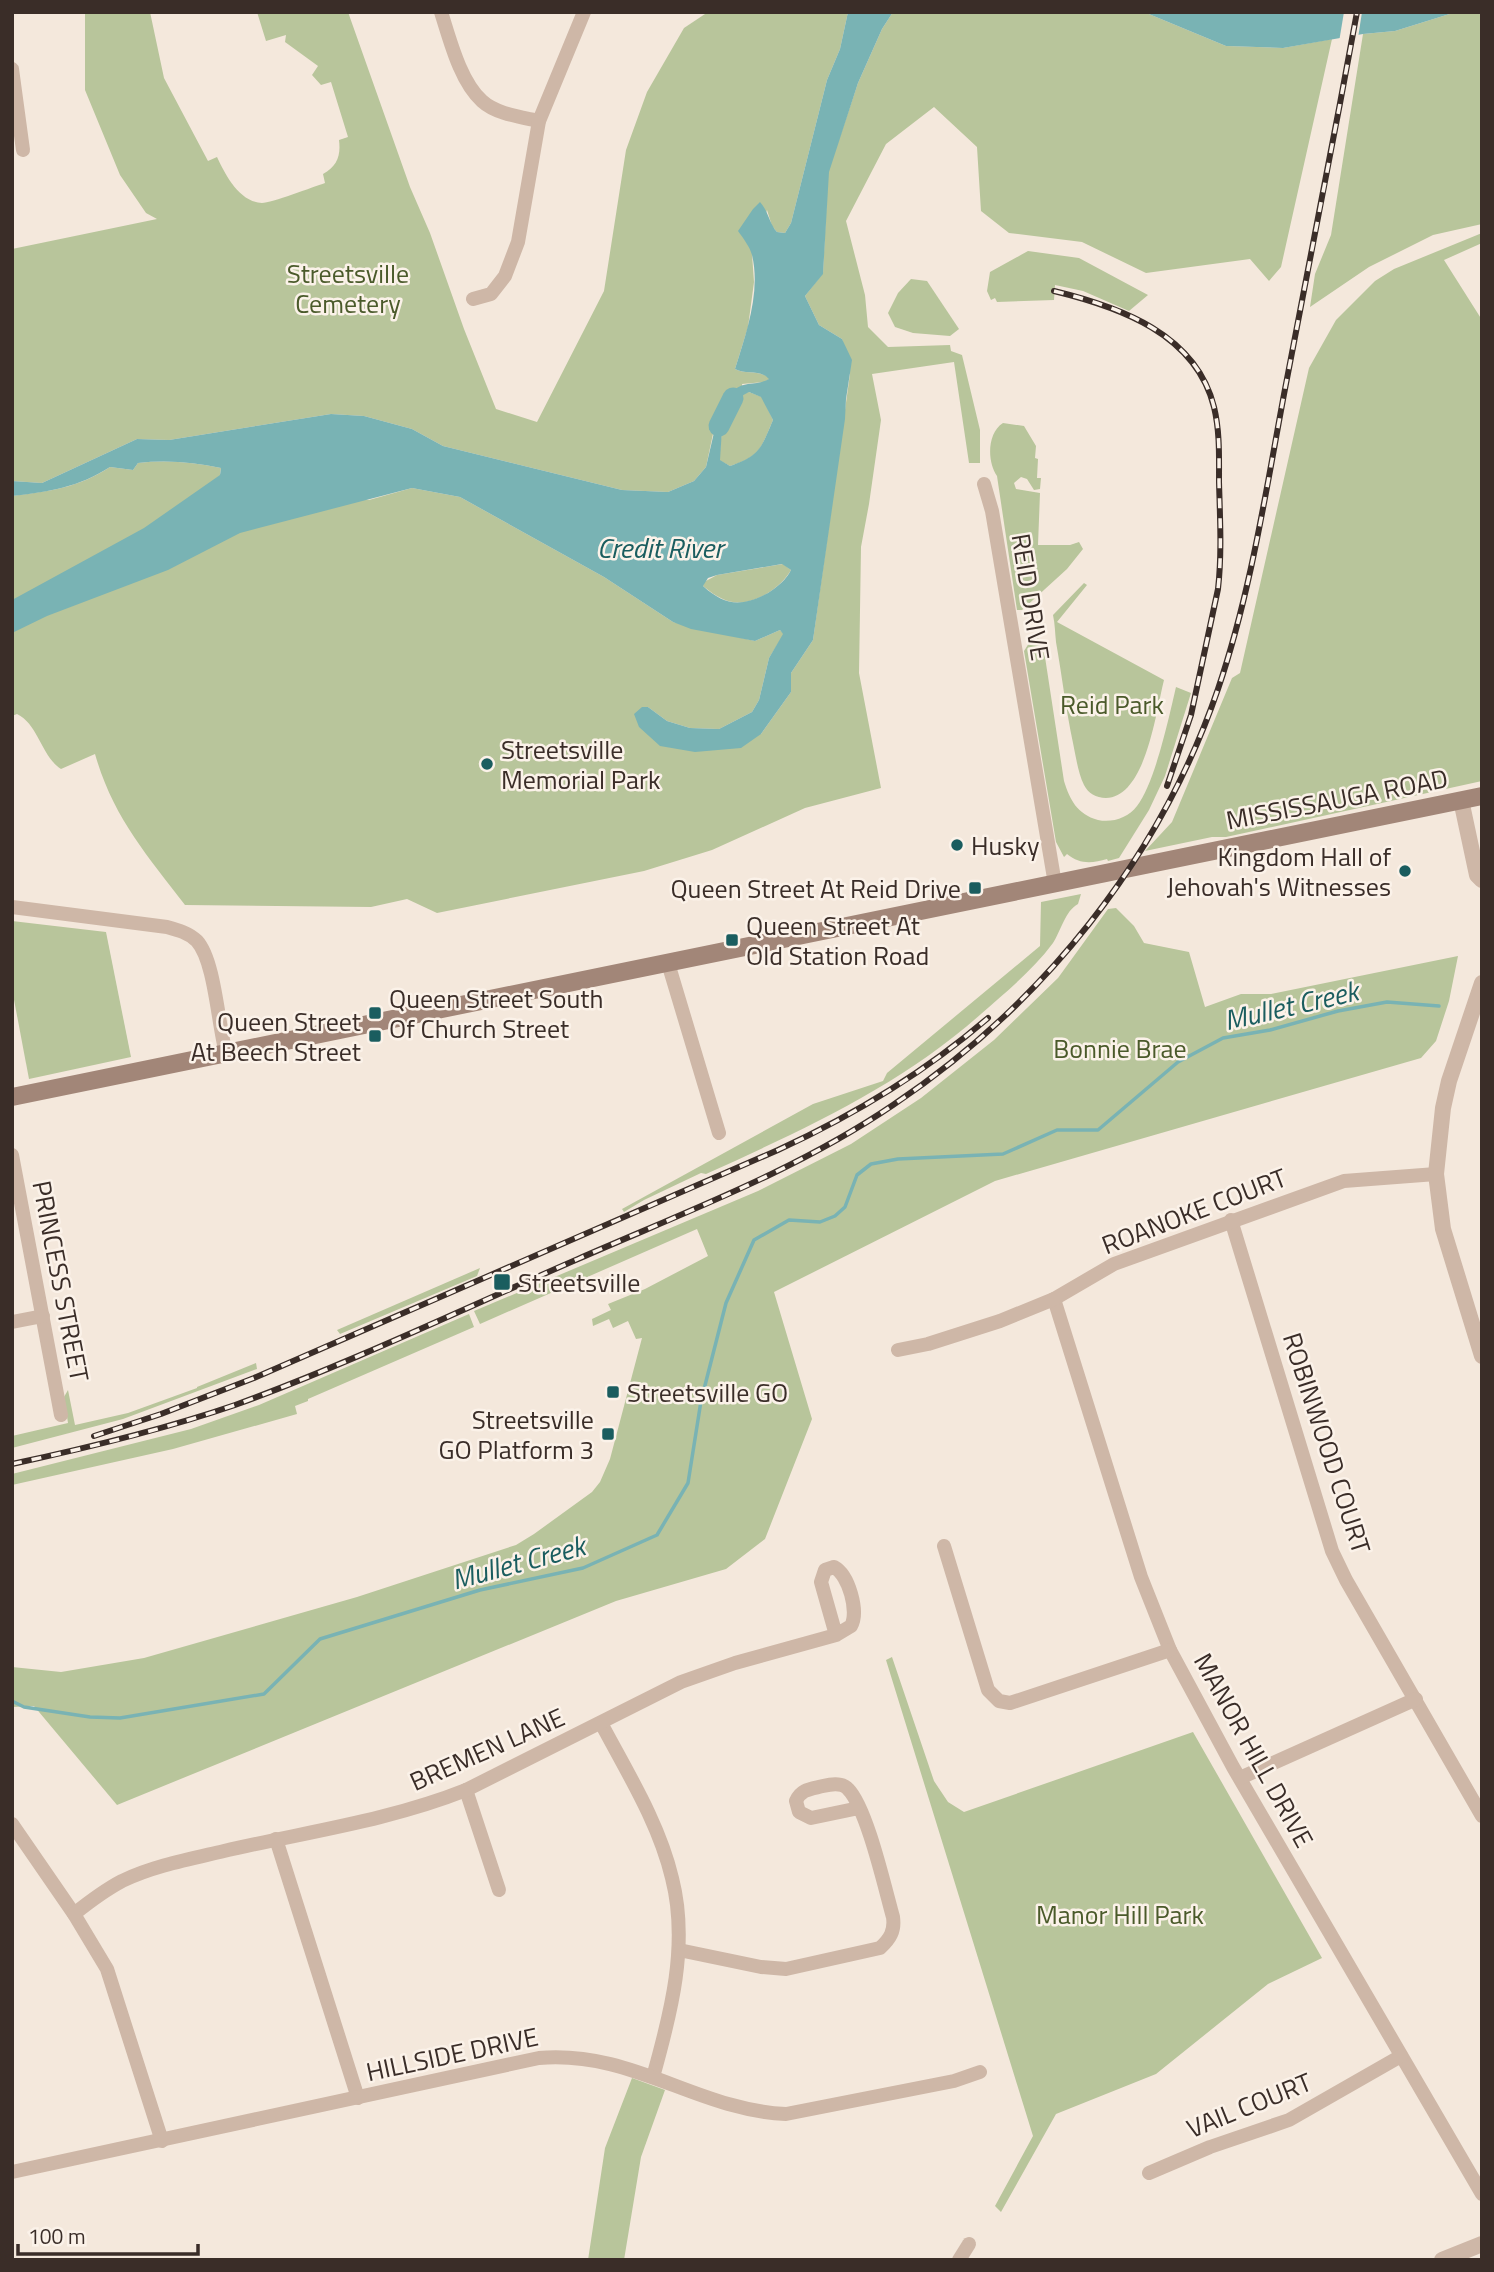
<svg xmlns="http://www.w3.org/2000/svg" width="1494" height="2272" font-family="'Titillium Web',sans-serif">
<rect width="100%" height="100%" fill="#f4e8dc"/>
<g fill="#b8c59b">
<path d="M 85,12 L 150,12 L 164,78 L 208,161 L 217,157 C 225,174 239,202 262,203 C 271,203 313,187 325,183 L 323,174 C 337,166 341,156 339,140 L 348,137 L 331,82 L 321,85 L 312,75 L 318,66 L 285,42 L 286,35 L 266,41 L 257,12 L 348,12 L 410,187 L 430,233 L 464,329 L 496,409 L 537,422 L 604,291 L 626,150 L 647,92 L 684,28 L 708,12 L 848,12 L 840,49 L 827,80 L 791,223 L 785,233 L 777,232 L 772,226 L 767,210 L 752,254 L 754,282 L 748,327 L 735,369 C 746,375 760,369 770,379 L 764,382 L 742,384 L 743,393 L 749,392 L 762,397 L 773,420 C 761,448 761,456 730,466 L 719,460 L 722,429 L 714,429 L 706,467 L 694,481 L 668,492 L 622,490 L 443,446 L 412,429 L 364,416 L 331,414 L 169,440 L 137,439 L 42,483 L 12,481 L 12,249 L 157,219 L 146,213 L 120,175 L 85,90 Z"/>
<path d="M 893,12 L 1144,12 L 1226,46 L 1283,48 L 1332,39 L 1281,267 L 1269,281 L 1250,259 L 1146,273 L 1082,242 L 1009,233 L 981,211 L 977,147 L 934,107 L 886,144 L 846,221 L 865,295 L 868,327 L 888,347 L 950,345 L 951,351 L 962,355 L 980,430 L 980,463 L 969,463 L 954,362 L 872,374 L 881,420 L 869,504 L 861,547 L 859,673 L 881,788 L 805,808 L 712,850 L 644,871 L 437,913 L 407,899 L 371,907 L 185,905 C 146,854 113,817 95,754 L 61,769 C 41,756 39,725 17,714 L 12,716 L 12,496 C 50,491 78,488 110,467 L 133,470 L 138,463 C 166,460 193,462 221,468 L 220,474 L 369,500 L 412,488 L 460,497 L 604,577 L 673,622 L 755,641 L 780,630 L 784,634 L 769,658 L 759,700 L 752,712 L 719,729 L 690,728 L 667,721 L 648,707 L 639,727 L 761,734 L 791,692 L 791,673 L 813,640 L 850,374 L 842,339 L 819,325 L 805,296 L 823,273 L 828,172 L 858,83 L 882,29 Z"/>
<polygon points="1456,12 1482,12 1482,224 1433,235 1369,267 1310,307 1315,274 1331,235 1363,34 1395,31"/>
<polygon points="1482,233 1482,243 1444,260 1482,320 1482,781 1226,837 1212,837 1145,851 1172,822 1232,678 1240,673 1309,368 1336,320 1375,281 1394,269"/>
<polygon points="1028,251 1079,258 1148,295 1129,311 1083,291 1055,285 1054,300 997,302 995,298 991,300 987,291 990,272"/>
<polygon points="911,279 927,281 959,329 950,336 913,333 895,327 888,313 898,293"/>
<path d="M 1003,423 L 1024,426 L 1036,446 L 1035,458 L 1038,459 L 1037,478 L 1041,478 L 1040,489 L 1034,490 L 1027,479 L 1021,477 L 1014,483 L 1016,489 L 1040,493 L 1038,545 L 1070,545 L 1079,542 L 1083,549 L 1067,569 L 1022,610 L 1017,610 L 997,476 C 987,462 987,433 1003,423 Z"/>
<path d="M 783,564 L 791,570 C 786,579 777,587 768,593 C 741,608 726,605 703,586 L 704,582 L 717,575 Z"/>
<path d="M 1084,583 L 1087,585 L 1057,622 L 1164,680 C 1156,711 1146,797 1106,798 C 1096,798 1088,793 1084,785 C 1078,773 1076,757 1073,743 C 1066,710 1062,676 1056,642 C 1055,633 1055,624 1053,615 Z"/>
<path d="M 1036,632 L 1045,657 L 1064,781 C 1070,800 1077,814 1098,820 C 1112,823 1128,818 1137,806 C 1155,783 1169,717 1176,687 L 1191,693 L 1165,776 L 1149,810 L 1119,858 L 1108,861 L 1107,859 C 1093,863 1080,865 1067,854 L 1064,857 L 1056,842 L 1024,651 Z"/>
<path d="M 1081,894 L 1078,904 C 1065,911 1061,931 1053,943 C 1033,970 1006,992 981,1014 C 900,1086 803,1130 706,1174 L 701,1173 L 644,1200 L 624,1212 L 622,1209 L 813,1104 L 883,1081 L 887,1073 L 1040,946 L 1041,902 Z"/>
<polygon points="1116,908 1134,926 1144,943 1189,952 1205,1007 1241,994 1271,994 1458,956 1449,1001 1436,1041 1421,1058 995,1181 774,1292 812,1419 765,1539 726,1569 616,1601 117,1805 34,1706 12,1707 12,1667 61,1672 144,1658 357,1597 516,1545 534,1534 592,1492 600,1482 610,1459 642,1338 636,1339 628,1321 613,1328 609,1319 593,1326 592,1319 611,1310 608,1304 645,1289 708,1256 697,1229 480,1324 474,1311 758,1191 851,1144 921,1098 994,1040 1058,978 1108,909"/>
<polygon points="12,921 106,932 131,1057 29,1079 12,989"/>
<polygon points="480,1268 477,1276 340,1334 337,1330"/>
<polygon points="469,1314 474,1327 308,1399 308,1401 295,1406 297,1414 173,1449 12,1485 12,1474 191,1429 259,1405"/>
<polygon points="256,1363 257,1369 123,1419 12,1448 12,1436 68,1423 64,1397 68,1390 75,1425 128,1413 197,1388 197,1387"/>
<polygon points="892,1657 934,1781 948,1802 964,1812 1193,1732 1322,1958 1268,1984 1156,2074 1056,2114 1001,2212 995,2206 1033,2136 886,1660"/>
<polygon points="632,2078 665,2090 641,2157 624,2260 588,2260 605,2148"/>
</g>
<g fill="#79b3b4" fill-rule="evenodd">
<path d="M 848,12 L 893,12 L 882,29 L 858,83 L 829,172 L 823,274 L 805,296 L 819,325 L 842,339 L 852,360 L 846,399 L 845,419 L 813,640 L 791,673 L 791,692 L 761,734 L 741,748 L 695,752 L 660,746 L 639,727 L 634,714 L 642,707 L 648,707 L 667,721 L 690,728 L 719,729 L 752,712 L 759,700 L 769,658 L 783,634 L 780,630 L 755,641 L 691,629 L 673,622 L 604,577 L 460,497 L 412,488 L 240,533 L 168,570 L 47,616 L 12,633 L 12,600 L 144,528 L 220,475 L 221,468 C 193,462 166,460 138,463 L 133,470 L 110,467 C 79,487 49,492 12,496 L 12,481 L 42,483 L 137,439 L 169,440 L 331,414 L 364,416 L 412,429 L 443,446 L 622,490 L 668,492 L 694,481 L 706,467 L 716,424 L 722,429 L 720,460 L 730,466 C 760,456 761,448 773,420 L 761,397 L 749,392 L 734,400 L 731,395 C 740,379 755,387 769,379 C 760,369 746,375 735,369 C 746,334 761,292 752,255 C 750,247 743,238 738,231 L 753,209 L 760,202 C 769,212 769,223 777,232 L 785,233 L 791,223 L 827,80 L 840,49 ZM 782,564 L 791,570 C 787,579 777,587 768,593 C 742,607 725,606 703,586 L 708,578 L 717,575 Z"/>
<polygon points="1144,12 1456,12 1395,31 1363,34 1283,48 1226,46"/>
</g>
<polygon fill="#f4e8dc" points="1344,12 1362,12 1358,38 1339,42"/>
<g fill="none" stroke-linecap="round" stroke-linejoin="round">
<polyline stroke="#79b3b4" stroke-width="3.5" points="12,1701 24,1707 90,1717 120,1718 264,1694 320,1639 480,1590 583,1568 657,1535 688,1483 701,1401 726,1303 754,1240 789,1220 820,1222 835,1216 845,1207 857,1175 871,1164 898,1159 1003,1154 1057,1130 1098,1130 1178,1062 1223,1038 1270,1030 1338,1011 1387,1002 1439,1006"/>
<polyline stroke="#79b3b4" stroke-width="21" points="719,426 733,398"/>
<g stroke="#ceb7a7" stroke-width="14">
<path d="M 441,12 C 450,40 460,81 482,101 C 496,114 521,117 539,121"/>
<polyline points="12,69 23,150"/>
<polyline points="473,299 491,294 505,276 518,242 539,121 584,12"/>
<polyline points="984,484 992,511 1055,884"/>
<path d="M 12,907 L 167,927 C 178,930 189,933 197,941 C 215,961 218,1025 226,1053"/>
<polyline points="668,963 719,1133"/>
<polyline points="12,1155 61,1415"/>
<polyline points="1231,1220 1332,1551 1346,1580 1482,1816"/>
<polyline points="1054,1299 1141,1577 1170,1650 1233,1767 1482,2194"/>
<polyline points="12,1322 43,1316"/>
<polyline points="898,1350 928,1344 1000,1321 1054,1299 1114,1264 1344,1181 1436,1174"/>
<polyline points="944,1546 988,1690 999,1701 1010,1703 1170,1650"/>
<path d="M 601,1723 C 627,1772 659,1823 672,1878 C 689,1944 671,2013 653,2077"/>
<polyline points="1240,1778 1416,1699"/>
<polyline points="466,1790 499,1890"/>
<polyline points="12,1824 74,1914 107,1969 162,2141"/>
<polyline points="276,1839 358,2098"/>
<path d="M 74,1914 C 89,1902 105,1890 122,1881 C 153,1866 190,1859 224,1851 C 305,1832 388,1821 466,1790 L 681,1682 L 735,1663 L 836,1635 L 851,1626 C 859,1612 849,1575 834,1567 L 825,1570 L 821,1582 L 836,1635"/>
<path d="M 679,1950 L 761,1967 L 786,1969 L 880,1948 C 890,1939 895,1931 893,1917 C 885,1889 867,1808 848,1789 C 842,1782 831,1784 823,1786 C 811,1789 801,1789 796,1801 L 799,1812 L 811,1818 L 859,1808"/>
<path d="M 12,2172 L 539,2058 C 633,2050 696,2110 786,2114 L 954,2081 L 980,2072"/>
<polyline points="1149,2173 1210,2147 1289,2120 1401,2056"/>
<polyline points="959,2260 969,2244"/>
</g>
<g stroke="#ceb7a7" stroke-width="16">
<polyline points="1461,800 1477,875 1482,880"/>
<polyline points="1482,983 1449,1081 1443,1108 1436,1174 1443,1229 1482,1356"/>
<polyline points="1442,2260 1482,2244"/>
</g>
<polyline stroke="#a28678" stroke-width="18" points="12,1097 1482,796"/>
<defs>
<g id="rail">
<path d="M 1054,291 C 1120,307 1196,334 1214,407 C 1220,432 1219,457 1219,482 C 1220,518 1222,554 1218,589 L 1191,715 L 1167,786"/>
<path d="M 94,1436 L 161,1414 L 254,1378 L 778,1150 C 854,1115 924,1073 988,1018"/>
<path d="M 12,1464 C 87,1448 162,1430 235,1405 C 351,1363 465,1308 578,1259 C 685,1212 796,1171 893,1105 C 1041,1006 1160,859 1218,689 C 1251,592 1266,490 1285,389 C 1309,264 1334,138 1357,12"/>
</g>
</defs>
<use href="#rail" stroke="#3a2d28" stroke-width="6"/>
<use href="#rail" stroke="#fbf2e9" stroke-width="3.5" stroke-dasharray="10" stroke-linecap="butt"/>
</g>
<g fill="#1a5d5f" stroke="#fbf2e9" stroke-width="2.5">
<circle cx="487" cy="764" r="7"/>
<circle cx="957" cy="845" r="7"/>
<circle cx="1405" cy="871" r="7"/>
<rect x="968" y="881" width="14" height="14" rx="3.5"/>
<rect x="725" y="933" width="14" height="14" rx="3.5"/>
<rect x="368" y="1006" width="14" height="14" rx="3.5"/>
<rect x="368" y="1029" width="14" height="14" rx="3.5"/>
<rect x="493" y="1273" width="18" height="18" rx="3.5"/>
<rect x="606" y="1385" width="14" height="14" rx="3.5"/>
<rect x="601" y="1427" width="14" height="14" rx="3.5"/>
</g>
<g text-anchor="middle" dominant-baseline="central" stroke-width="5" stroke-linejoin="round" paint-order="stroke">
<g font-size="26" fill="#4a5a2a" stroke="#fbf2e9">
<text x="348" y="273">Streetsville<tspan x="348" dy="30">Cemetery</tspan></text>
<text x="1112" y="704">Reid Park</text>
<text x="1120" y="1048">Bonnie Brae</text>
<text x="1120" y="1914">Manor Hill Park</text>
</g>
<g font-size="26" fill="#3a2d28" stroke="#fbf2e9">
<text transform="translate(1031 597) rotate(81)">REID DRIVE</text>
<text transform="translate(1337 799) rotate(-11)">MISSISSAUGA ROAD</text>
<text transform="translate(1194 1211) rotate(-21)">ROANOKE COURT</text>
<text transform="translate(61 1281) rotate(79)">PRINCESS STREET</text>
<text transform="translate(1327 1443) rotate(72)">ROBINWOOD COURT</text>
<text transform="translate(487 1749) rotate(-24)">BREMEN LANE</text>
<text transform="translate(1254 1750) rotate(61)">MANOR HILL DRIVE</text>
<text transform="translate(452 2054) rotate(-12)">HILLSIDE DRIVE</text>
<text transform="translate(1249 2105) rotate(-22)">VAIL COURT</text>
</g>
<g font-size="26" fill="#3a2d28" stroke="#fbf2e9" text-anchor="start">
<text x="501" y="749">Streetsville<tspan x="501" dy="30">Memorial Park</tspan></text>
<text x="971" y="845">Husky</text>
<text x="1391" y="856" text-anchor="end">Kingdom Hall of<tspan x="1391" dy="30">Jehovah's Witnesses</tspan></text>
<text x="961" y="888" text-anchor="end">Queen Street At Reid Drive</text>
<text x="746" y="925">Queen Street At<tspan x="746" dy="30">Old Station Road</tspan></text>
<text x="389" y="998">Queen Street South<tspan x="389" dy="30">Of Church Street</tspan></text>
<text x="361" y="1021" text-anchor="end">Queen Street<tspan x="361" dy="30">At Beech Street</tspan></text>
<text x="518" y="1282">Streetsville</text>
<text x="627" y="1392">Streetsville GO</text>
<text x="594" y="1419" text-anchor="end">Streetsville<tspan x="594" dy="30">GO Platform 3</tspan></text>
</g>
<g font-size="28" font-style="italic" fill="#1a5d5f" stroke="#fbf2e9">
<text x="660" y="547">Credit River</text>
<text transform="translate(1291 1005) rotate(-13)">Mullet Creek</text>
<text transform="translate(518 1562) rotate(-15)">Mullet Creek</text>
</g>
</g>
<rect width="1494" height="2272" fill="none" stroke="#3a2d28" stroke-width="28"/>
<path d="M18 2244v10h180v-10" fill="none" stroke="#3a2d28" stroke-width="3.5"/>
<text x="28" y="2244" font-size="21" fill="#3a2d28" stroke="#fbf2e9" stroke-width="5" paint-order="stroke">100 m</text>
</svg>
